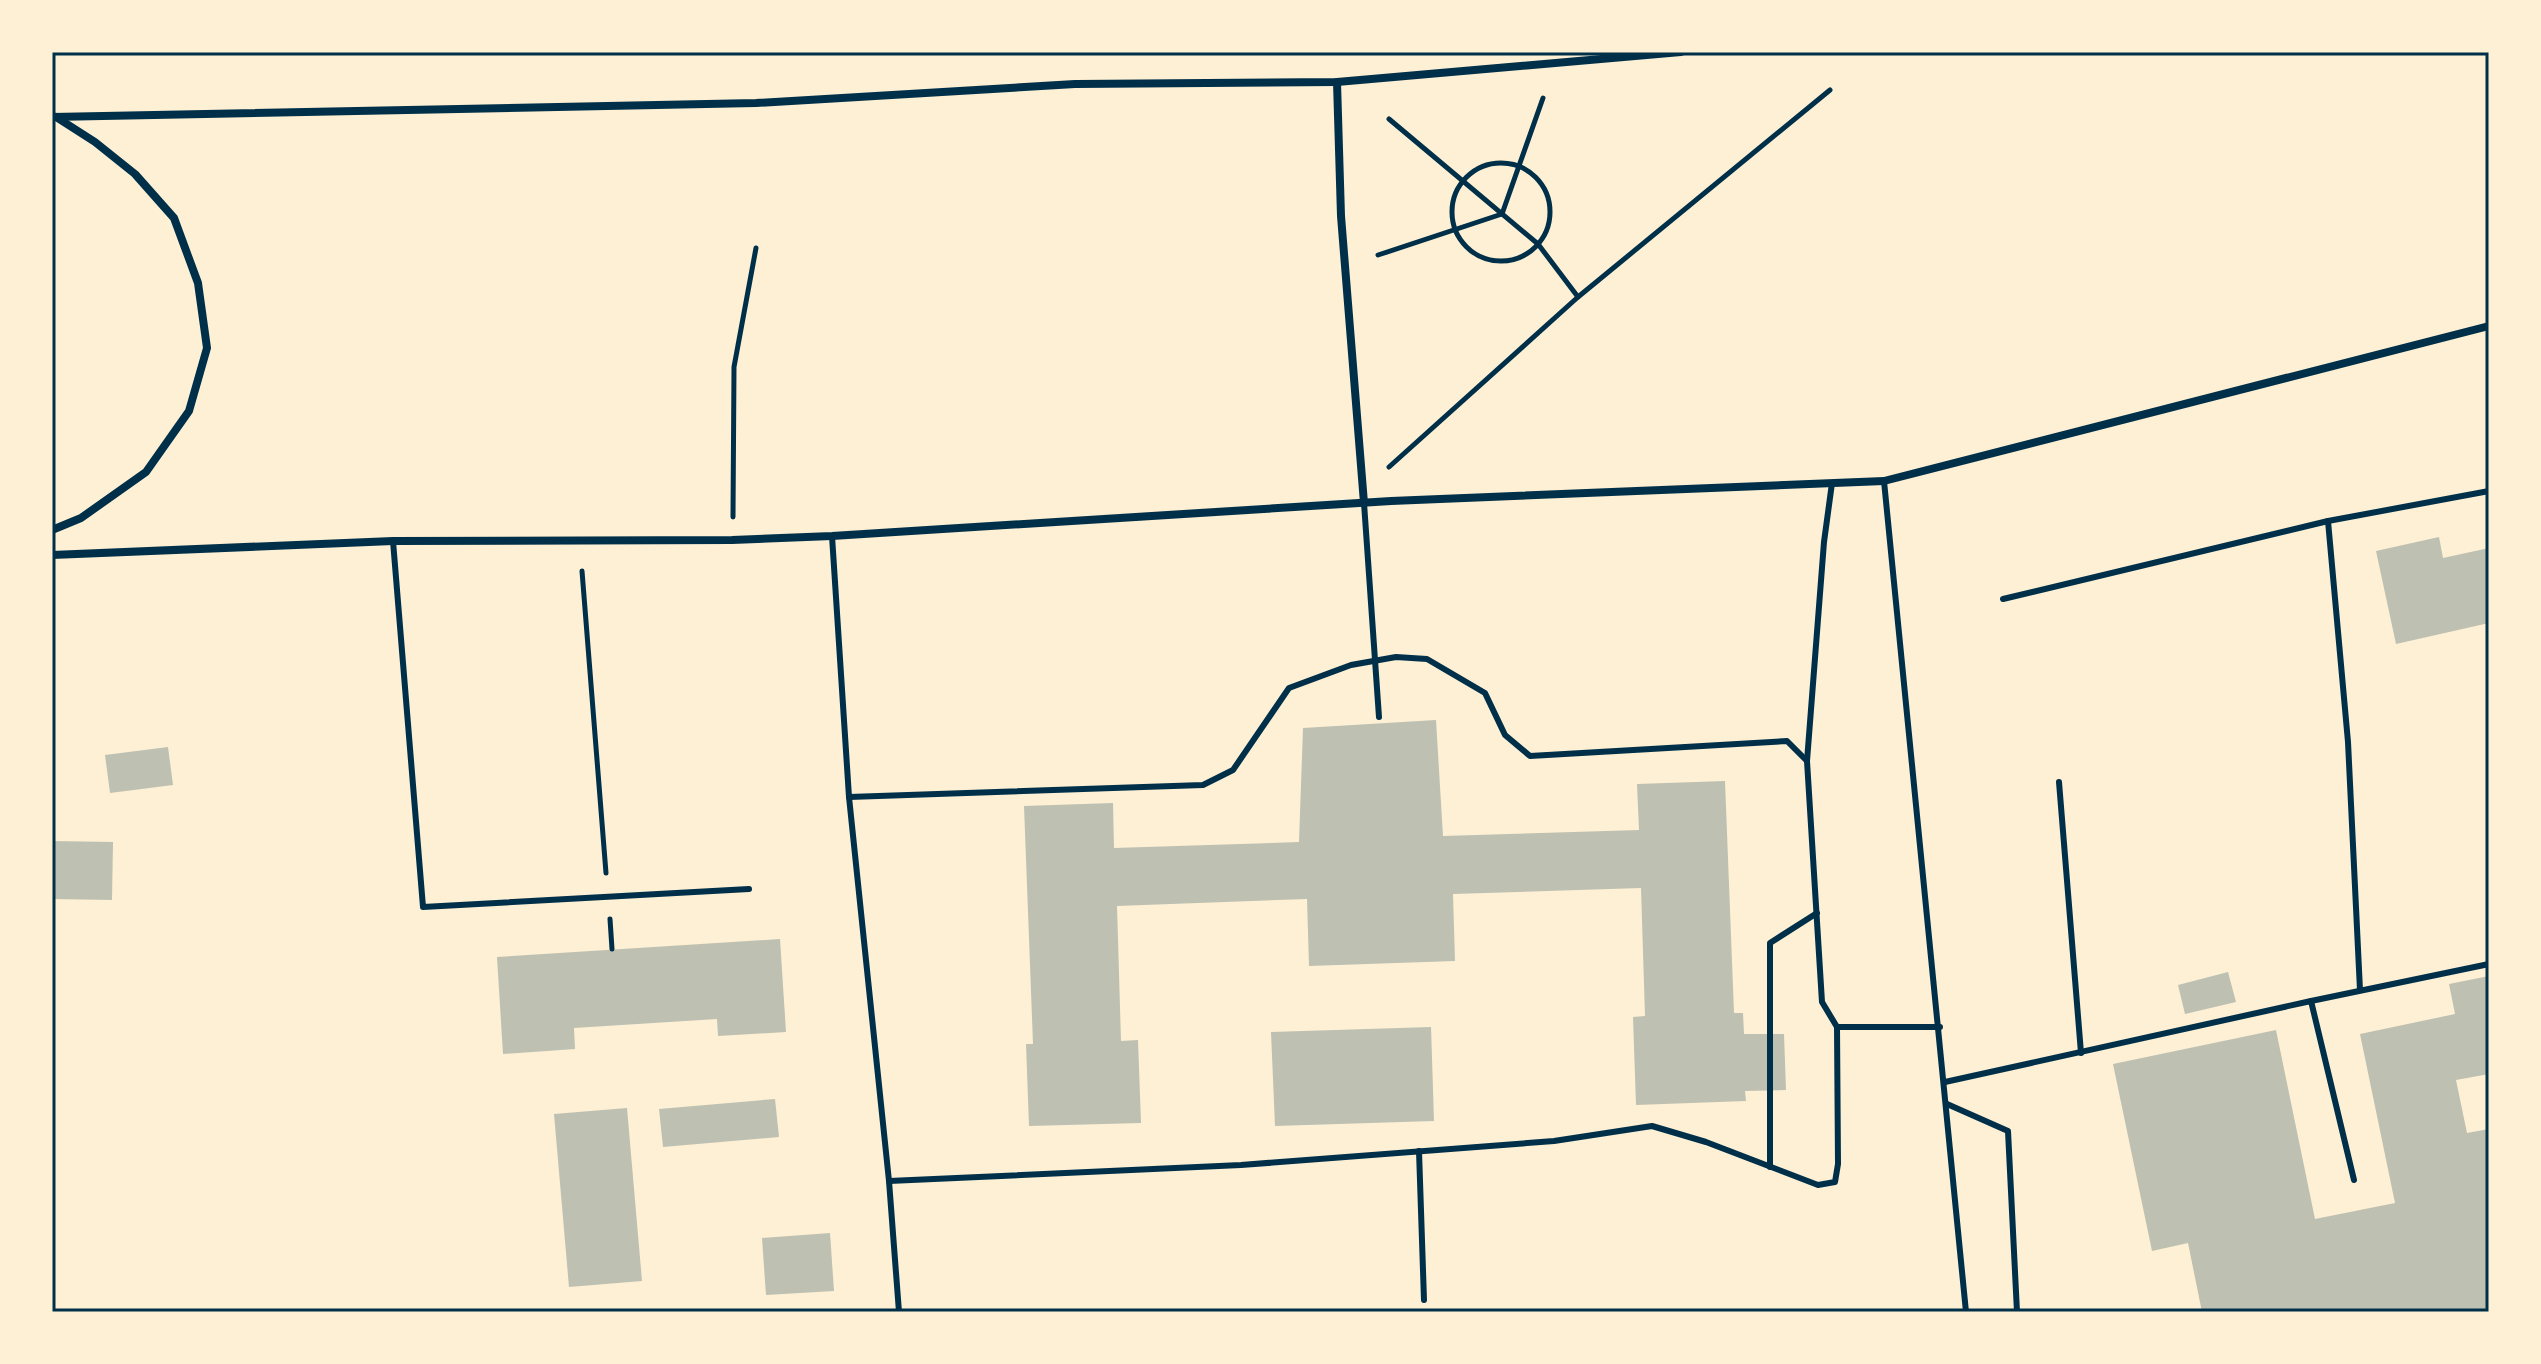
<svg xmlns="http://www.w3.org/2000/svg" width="2541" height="1364" font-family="'Noto Sans',sans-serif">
<rect width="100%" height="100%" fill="#fdf0d5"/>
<g fill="#bec0b2">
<polygon points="2439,537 2443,558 2489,548 2489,623 2396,644 2376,551"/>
<polygon points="1436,720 1443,836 1639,830 1637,784 1725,781 1734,1013 1743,1013 1744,1034 1784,1034 1786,1090 1745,1091 1746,1101 1636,1105 1633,1017 1645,1016 1641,888 1453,894 1455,961 1309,966 1307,899 1117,906 1121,1041 1138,1040 1141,1123 1029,1126 1026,1044 1033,1044 1024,806 1113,803 1114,848 1299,842 1303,728"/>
<polygon points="168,747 173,785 110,793 105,755"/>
<polygon points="52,841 113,842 112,900 52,899"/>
<polygon points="780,939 786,1032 718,1036 717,1019 574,1028 575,1049 503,1054 497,957"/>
<polygon points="2228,972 2236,1002 2185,1014 2178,985"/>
<polygon points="2489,976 2489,1074 2456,1080 2467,1133 2489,1129 2489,1312 2202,1312 2188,1243 2152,1251 2113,1064 2276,1030 2315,1219 2395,1203 2360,1034 2455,1014 2449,984"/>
<polygon points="1431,1027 1434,1121 1275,1126 1271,1032"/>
<polygon points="775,1099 779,1137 663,1147 659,1109"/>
<polygon points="627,1108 642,1281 569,1287 554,1114"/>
<polygon points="830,1233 834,1291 766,1295 762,1238"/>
</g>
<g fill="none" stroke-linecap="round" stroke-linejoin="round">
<g stroke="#003049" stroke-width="5">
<polyline points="1389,119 1538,244 1578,297"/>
<circle cx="1501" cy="212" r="49"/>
<polyline points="1378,255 1502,214 1543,98"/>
<polyline points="1389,467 1578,297 1830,90"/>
<polyline points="733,517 734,367 756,248"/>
<polyline points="582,571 606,873"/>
<polyline points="610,919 612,949"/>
</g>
<g stroke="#003049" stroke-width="6">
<polyline points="1884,481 1966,1312"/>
<polyline points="1364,503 1379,717"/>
<polyline points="2328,521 2348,742 2360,990"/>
<polyline points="832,536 849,797 889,1181 899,1312"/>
<polyline points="393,541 423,907 749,889"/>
<polyline points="2003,599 2328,521 2489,491"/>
<polyline points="1807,761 1824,542 1832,483"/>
<polyline points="2059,782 2081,1053"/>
<polyline points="849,797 1203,785 1233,770 1289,688 1351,665 1396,657 1427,659 1485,693 1505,735 1530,756 1787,741 1807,761 1822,1002 1837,1027 1940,1027"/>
<polyline points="2311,1001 2489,964"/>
<polyline points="1945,1082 2311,1001 2354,1180"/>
<polyline points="1947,1104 2008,1131 2017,1312"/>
<polyline points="1419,1151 1424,1300"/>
<polyline points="1770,1167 1770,943 1817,913"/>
<polyline points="889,1181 1241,1165 1554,1141 1652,1126 1706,1142 1818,1185 1835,1182 1838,1164 1837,1027"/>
</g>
<g stroke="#003049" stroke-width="8">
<polyline points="1337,82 1341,216 1364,503"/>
<polyline points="52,117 756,103 1075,84 1337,82 1681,52"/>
<polyline points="52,530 81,518 146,472 189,411 207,348 198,283 174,218 135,174 95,142 56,117"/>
<polyline points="52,555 393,541 732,540 832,536 1391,501 1884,481 2489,326"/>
</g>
</g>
<rect width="2541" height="1364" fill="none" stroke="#fdf0d5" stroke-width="108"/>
<rect x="54" y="54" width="2433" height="1256" fill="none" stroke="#003049" stroke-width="3"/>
</svg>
